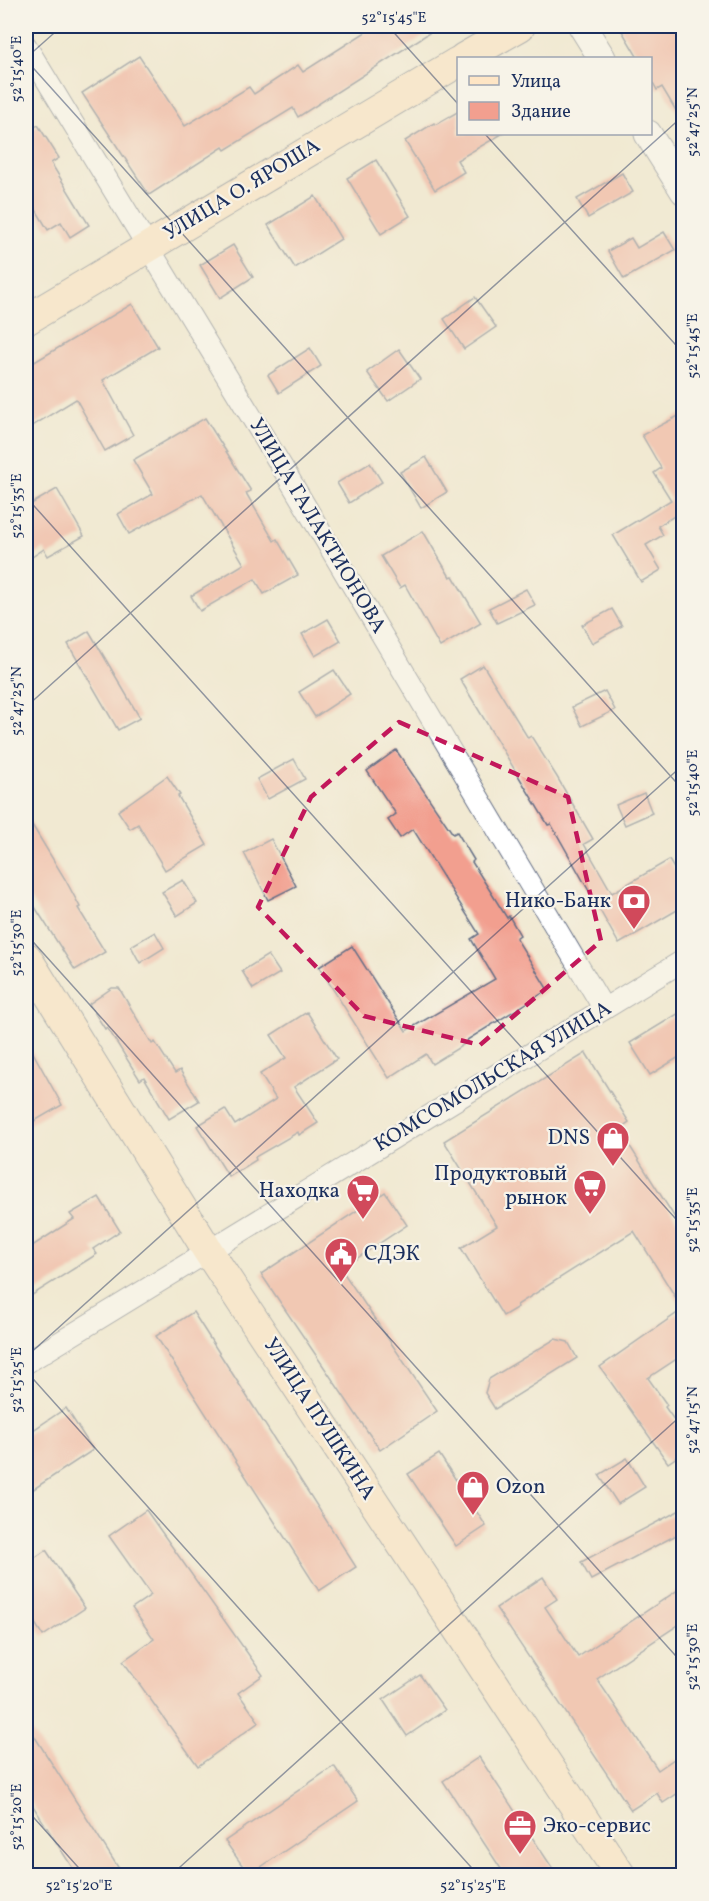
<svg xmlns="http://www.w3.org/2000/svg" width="709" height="1901" font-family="Vollkorn,serif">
<rect width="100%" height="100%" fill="#f7f3e8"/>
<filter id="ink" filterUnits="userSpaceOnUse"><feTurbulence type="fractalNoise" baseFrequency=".0167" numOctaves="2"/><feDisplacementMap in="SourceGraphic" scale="12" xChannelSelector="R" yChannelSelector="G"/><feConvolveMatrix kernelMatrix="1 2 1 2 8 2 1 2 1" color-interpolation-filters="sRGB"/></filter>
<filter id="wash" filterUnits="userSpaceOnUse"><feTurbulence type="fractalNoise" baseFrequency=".008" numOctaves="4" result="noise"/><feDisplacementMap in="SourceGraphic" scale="24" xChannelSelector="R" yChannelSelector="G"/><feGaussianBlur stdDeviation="1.35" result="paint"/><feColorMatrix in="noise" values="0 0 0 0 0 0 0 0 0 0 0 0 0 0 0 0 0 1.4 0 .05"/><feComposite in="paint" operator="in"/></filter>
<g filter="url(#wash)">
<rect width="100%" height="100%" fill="#f1e9d2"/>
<g id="blocks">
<g fill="#f29f8f">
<polygon points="375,26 440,26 298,117 293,108 225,150 223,147 149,195 82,93 139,56 185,126 249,87 254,94 298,65 303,72"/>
<polygon points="619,26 684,26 684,124 662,87 657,90 651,79 651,58 638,58"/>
<polygon points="459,111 459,134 502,134 457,160 464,172 435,190 405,141 434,123 435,125"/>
<polygon points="38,125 59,158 51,163 89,225 70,237 61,222 48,230 26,193 26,133"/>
<polygon points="376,160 410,216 381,234 347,178"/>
<polygon points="622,173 633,192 588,218 577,199"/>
<polygon points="315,196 341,239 295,268 268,225"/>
<polygon points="664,232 675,250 624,279 608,251 631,238 637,248"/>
<polygon points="233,245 253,277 220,298 200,265"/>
<polygon points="475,297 496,327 464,349 444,319"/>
<polygon points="132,304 158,347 103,380 133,435 105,451 76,399 26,430 26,367"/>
<polygon points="310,348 321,366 279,393 268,375"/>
<polygon points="399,349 420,379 388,401 367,372"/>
<polygon points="684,413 684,520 679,513 658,526 663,535 646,545 661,570 641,582 613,535 671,500 654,473 661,468 642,435"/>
<polygon points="205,418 251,491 246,493 274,541 277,539 298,575 264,594 255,579 200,611 191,596 244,564 202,494 129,534 118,514 153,494 133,460"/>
<polygon points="426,457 447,492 421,508 400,472"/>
<polygon points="370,463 382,482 349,503 337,483"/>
<polygon points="57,489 84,536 48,556 44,549 26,561 26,507"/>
<polygon points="423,531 450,577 453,576 481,623 440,647 405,585 400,588 381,556"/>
<polygon points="526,589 535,605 497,623 489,608"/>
<polygon points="612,609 622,626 592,643 582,625"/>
<polygon points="328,619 341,641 315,656 302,634"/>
<polygon points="89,631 140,718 118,730 68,644"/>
<polygon points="483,665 528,738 531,736 557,777 593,839 584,844 612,893 669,860 684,885 684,906 619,944 551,824 548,825 460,679"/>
<polygon points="334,670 350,694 315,717 299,692"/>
<polygon points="605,691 615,710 582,726 572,707"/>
<polygon points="396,750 453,834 457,832 474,860 472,862 507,918 509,916 520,935 516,938 548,990 467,1040 468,1042 432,1064 426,1054 389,1078 319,967 352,946 406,1031 495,979 471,939 479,934 413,829 400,838 388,820 396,814 367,771"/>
<polygon points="294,759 305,779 268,799 257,779"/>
<polygon points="167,776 180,795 178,796 207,845 165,870 138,824 130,829 118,811"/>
<polygon points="644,793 652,813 625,825 616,805"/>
<polygon points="26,815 65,879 80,907 78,908 105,952 75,970 26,893"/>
<polygon points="271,839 296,886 268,900 244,853"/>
<polygon points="183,880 197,903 177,916 162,892"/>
<polygon points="155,932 164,948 140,963 131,946"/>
<polygon points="268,955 280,973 253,989 242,971"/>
<polygon points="112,988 119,988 152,1044 155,1042 175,1073 180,1070 199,1101 169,1119 144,1077 140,1080 107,1027 105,1029 89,1004"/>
<polygon points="684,1010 684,1054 650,1075 630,1043"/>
<polygon points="307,1012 337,1059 294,1087 318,1123 299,1135 298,1132 255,1157 256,1160 229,1177 197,1126 225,1109 235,1125 276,1099 260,1074 286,1058 271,1035"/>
<polygon points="26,1040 62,1105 26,1126"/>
<polygon points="586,1053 629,1122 619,1129 684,1232 684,1354 648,1378 667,1405 665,1407 684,1434 684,1452 668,1463 600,1367 683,1309 634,1231 517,1305 518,1307 503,1316 461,1248 497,1226 444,1141"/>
<polygon points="385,1192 407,1225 341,1269 437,1411 380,1450 261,1274"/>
<polygon points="99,1197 120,1231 93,1249 97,1254 26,1299 26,1250 74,1219 70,1214"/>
<polygon points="193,1312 356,1567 319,1591 156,1336"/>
<polygon points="555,1339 568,1342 577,1358 495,1409 485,1393 489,1379"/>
<polygon points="66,1408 93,1450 26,1494 26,1435"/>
<polygon points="439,1454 486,1526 456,1546 408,1474"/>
<polygon points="627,1458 645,1487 618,1504 599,1475"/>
<polygon points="684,1508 684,1531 591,1580 581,1562"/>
<polygon points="146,1510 263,1675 238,1693 259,1722 198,1766 123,1661 154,1639 132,1608 151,1595 109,1536"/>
<polygon points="46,1550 85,1608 43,1636 26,1609 26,1564"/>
<polygon points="543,1577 557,1599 545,1607 578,1657 684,1586 684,1621 597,1679 658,1770 674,1759 684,1774 684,1789 663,1803 657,1793 631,1810 496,1608"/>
<polygon points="420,1675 445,1710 407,1736 383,1700"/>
<polygon points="26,1723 123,1875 77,1875 26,1795"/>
<polygon points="479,1757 557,1875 505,1875 443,1781"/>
<polygon points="334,1766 358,1801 249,1875 225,1841"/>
</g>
</g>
</g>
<g filter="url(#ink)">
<use href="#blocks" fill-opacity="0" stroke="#667087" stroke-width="1.5"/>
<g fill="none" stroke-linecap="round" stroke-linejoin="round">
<defs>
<g id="minor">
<polyline points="26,46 288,477 604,1009"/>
<polyline points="26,1363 684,960"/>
</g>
<g id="tertiary">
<polyline points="582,26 602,58"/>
<polyline points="648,134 684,191"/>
</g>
<g id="secondary">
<polyline points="464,58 520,26"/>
<polyline points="26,320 458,62"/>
<polyline points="26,957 208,1251 621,1876"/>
</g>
</defs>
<use href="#minor" stroke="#667087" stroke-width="23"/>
<use href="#tertiary" stroke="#667087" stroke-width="29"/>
<use href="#secondary" stroke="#667087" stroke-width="32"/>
<use href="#minor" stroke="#fff" stroke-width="21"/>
<use href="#tertiary" stroke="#fff" stroke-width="27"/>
<use href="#secondary" stroke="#fee5c5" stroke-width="30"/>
</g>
</g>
<path d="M0 0H709V1901H0ZM 399,722 L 568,797 L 601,941 L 480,1045 L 364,1016 L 258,907 L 311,797 Z" fill="#f1e9d2" fill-opacity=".55" fill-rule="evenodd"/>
<path fill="none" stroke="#c2185b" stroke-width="4.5" stroke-dasharray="12 8" stroke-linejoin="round" d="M 399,722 L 568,797 L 601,941 L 480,1045 L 364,1016 L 258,907 L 311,797 Z"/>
<path fill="none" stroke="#1b2f5e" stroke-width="1.5" stroke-opacity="0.45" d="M 388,26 L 458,104M 26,58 L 62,26M 26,60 L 684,791M 485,134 L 684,354M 26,497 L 684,1228M 26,707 L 684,115M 26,934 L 684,1665M 26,1357 L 684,764M 26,1371 L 479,1876M 26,1809 L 86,1876M 170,1876 L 684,1413"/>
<defs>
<symbol id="bank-pin" viewBox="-11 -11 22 30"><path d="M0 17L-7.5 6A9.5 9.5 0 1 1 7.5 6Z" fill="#d1495b" stroke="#f7f3e8"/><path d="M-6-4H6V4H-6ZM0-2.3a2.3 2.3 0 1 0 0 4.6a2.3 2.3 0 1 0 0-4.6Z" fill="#fff"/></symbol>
<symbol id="shop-pin" viewBox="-11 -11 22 30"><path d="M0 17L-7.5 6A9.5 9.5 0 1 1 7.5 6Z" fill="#d1495b" stroke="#f7f3e8"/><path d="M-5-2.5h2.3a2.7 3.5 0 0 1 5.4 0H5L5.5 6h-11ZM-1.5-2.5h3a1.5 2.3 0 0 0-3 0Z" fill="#fff"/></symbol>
<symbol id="supermarket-pin" viewBox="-11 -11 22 30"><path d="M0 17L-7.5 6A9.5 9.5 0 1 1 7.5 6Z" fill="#d1495b" stroke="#f7f3e8"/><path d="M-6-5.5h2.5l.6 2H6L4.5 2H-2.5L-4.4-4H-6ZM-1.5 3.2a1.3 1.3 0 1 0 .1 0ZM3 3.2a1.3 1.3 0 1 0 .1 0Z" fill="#fff"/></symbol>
<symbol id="civic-pin" viewBox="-11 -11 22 30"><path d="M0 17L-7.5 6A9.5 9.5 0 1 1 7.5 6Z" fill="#d1495b" stroke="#f7f3e8"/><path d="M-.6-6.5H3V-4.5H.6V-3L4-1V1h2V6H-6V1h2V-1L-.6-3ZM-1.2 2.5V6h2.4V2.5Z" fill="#fff"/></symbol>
<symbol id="office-pin" viewBox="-11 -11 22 30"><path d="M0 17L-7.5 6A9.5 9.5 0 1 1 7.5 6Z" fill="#d1495b" stroke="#f7f3e8"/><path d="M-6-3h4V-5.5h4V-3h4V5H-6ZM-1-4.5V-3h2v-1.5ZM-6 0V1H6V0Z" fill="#fff"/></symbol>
</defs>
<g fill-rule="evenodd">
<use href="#bank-pin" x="615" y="882" width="38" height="52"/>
<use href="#shop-pin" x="594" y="1119" width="38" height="52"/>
<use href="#supermarket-pin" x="571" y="1167" width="38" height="52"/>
<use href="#supermarket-pin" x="344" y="1172" width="38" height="52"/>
<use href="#civic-pin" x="322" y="1235" width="38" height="52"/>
<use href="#shop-pin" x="454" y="1468" width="38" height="52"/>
<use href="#office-pin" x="501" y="1807" width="38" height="52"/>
</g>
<g text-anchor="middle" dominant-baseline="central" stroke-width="4.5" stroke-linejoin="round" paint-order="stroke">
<g font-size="21" fill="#1b2f5e" stroke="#f7f3e8">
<text transform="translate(242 190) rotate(-31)">УЛИЦА О. ЯРОША</text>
<text transform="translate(317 526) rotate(59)">УЛИЦА ГАЛАКТИОНОВА</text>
<text transform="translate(493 1077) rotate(-31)">КОМСОМОЛЬСКАЯ УЛИЦА</text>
<text transform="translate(319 1419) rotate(57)">УЛИЦА ПУШКИНА</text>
</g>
<g font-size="21" fill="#1b2f5e" stroke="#f7f3e8" text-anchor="end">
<text x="611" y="901">Нико-Банк</text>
<text x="590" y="1138">DNS</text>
<text x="567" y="1174">Продуктовый<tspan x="567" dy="24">рынок</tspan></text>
<text x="340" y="1191">Находка</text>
<text x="364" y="1254" text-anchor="start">СДЭК</text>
<text x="496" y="1487" text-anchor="start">Ozon</text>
<text x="543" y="1826" text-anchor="start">Эко-сервис</text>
</g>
</g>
<rect width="709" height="1901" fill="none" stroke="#f7f3e8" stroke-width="66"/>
<rect x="457" y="57" width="195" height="78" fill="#f7f3e8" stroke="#9fa5b1" stroke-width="1.5"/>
<rect x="469" y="76" width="30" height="9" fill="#fee5c5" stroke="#9fa5b1" stroke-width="1.5"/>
<text x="511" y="87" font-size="18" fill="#1b2f5e">Улица</text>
<rect x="469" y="102" width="30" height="18" fill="#f29f8f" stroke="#9fa5b1" stroke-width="1.5"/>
<text x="511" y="117" font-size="18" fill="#1b2f5e">Здание</text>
<rect x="33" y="33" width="643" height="1835" fill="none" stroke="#1b2f5e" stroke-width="2"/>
<g font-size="15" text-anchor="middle" fill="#1b2f5e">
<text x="394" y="22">52°15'45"E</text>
<text transform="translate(16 69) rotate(-90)" y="5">52°15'40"E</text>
<text transform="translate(692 122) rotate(-90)" y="5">52°47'25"N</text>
<text transform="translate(692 346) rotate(-90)" y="5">52°15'45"E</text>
<text transform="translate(16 506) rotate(-90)" y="5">52°15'35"E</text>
<text transform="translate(16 701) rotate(-90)" y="5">52°47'25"N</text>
<text transform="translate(692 783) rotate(-90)" y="5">52°15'40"E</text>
<text transform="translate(16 943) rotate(-90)" y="5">52°15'30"E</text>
<text transform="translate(692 1220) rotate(-90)" y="5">52°15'35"E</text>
<text transform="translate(16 1380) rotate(-90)" y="5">52°15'25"E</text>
<text transform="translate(692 1420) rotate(-90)" y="5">52°47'15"N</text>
<text transform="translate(692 1657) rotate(-90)" y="5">52°15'30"E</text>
<text transform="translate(16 1817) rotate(-90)" y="5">52°15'20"E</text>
<text x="79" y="1890">52°15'20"E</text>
<text x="473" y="1890">52°15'25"E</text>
</g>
</svg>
